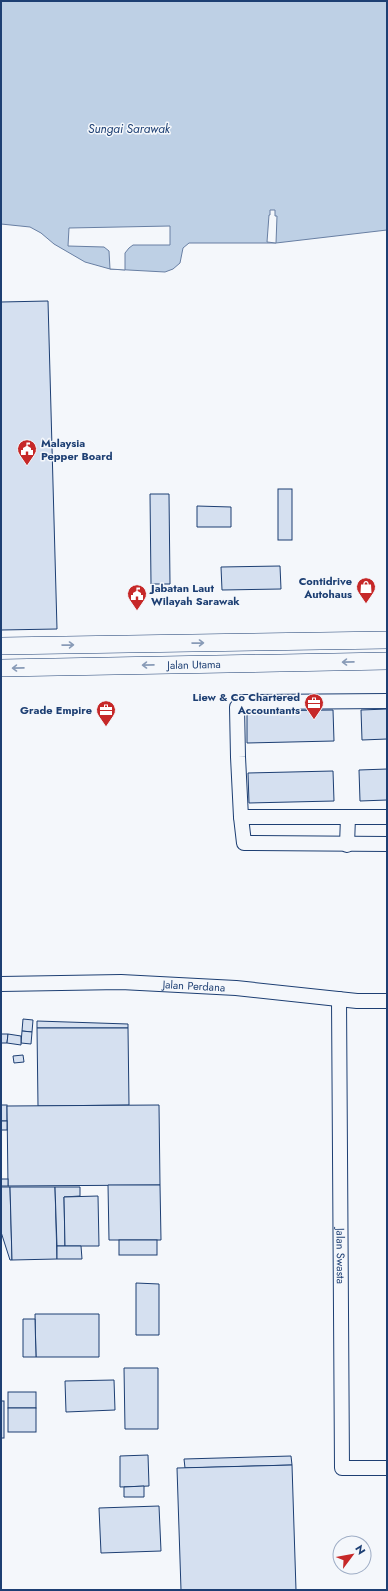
<svg xmlns="http://www.w3.org/2000/svg" width="388" height="1591" font-family="Jost,sans-serif">
<rect width="100%" height="100%" fill="#f4f7fb"/>
<polygon fill="#bed0e5" stroke="#687fa3" points="1,1 387,1 387,230 276,243 189,243 183,248 180,263 173,269 165,272 110,269 85,262 54,244 41,233 30,227 1,224"/>
<g fill="#f4f7fb" stroke="#687fa3">
<polygon points="270,210 275,210 275,216 277,216 276,243 267,242 269,215 270,215"/>
<polygon points="170,226 170,245 133,245 129,248 125,253 125,270 110,269 109,251 104,247 68,246 69,228"/>
</g>
<g fill="#d5e0f0" stroke="#1d3f73">
<polygon points="48,301 57,629 1,630 1,302"/>
<rect x="278" y="489" width="14" height="51"/>
<polygon points="150,494 169,494 170,584 151,584"/>
<polygon points="197,506 231,507 231,527 197,527"/>
<polygon points="280,566 281,589 222,590 221,567"/>
<polygon points="387,709 387,739 362,740 361,710"/>
<polygon points="333,710 334,741 247,743 247,711"/>
<polygon points="387,769 387,800 360,801 359,770"/>
<polygon points="333,771 334,801 249,803 248,773"/>
<polygon points="23,1019 33,1020 32,1032 22,1031"/>
<polygon points="37,1021 128,1024 128,1028 37,1028"/>
<polygon points="37,1028 128,1028 129,1105 38,1106"/>
<polygon points="22,1031 32,1032 31,1044 21,1043"/>
<polygon points="1,1034 8,1034 7,1043 1,1043"/>
<polygon points="8,1034 21,1036 21,1045 7,1043"/>
<polygon points="23,1055 24,1062 14,1063 13,1056"/>
<rect x="1" y="1105" width="6" height="16"/>
<polygon points="159,1105 160,1185 8,1186 7,1106"/>
<rect x="1" y="1121" width="6" height="9"/>
<rect x="1" y="1179" width="7" height="7"/>
<polygon points="108,1185 160,1185 161,1240 109,1240"/>
<polygon points="1,1187 10,1187 12,1260 10,1260 1,1232"/>
<polygon points="10,1187 55,1187 57,1259 12,1260"/>
<polygon points="55,1187 80,1187 80,1196 64,1197 65,1246 57,1246"/>
<polygon points="98,1196 99,1246 65,1246 64,1197"/>
<rect x="119" y="1240" width="38" height="15"/>
<polygon points="57,1246 81,1246 82,1259 57,1259"/>
<polygon points="136,1283 159,1284 159,1335 136,1335"/>
<polygon points="35,1314 99,1314 99,1357 36,1357"/>
<polygon points="23,1319 35,1319 36,1357 23,1357"/>
<polygon points="124,1368 158,1368 158,1429 125,1429"/>
<polygon points="114,1380 115,1410 66,1412 65,1381"/>
<rect x="8" y="1392" width="28" height="16"/>
<rect x="1" y="1401" width="3" height="37"/>
<rect x="8" y="1408" width="28" height="24"/>
<polygon points="148,1455 149,1486 120,1487 120,1456"/>
<polygon points="291,1456 292,1465 185,1468 184,1459"/>
<polygon points="292,1465 296,1590 181,1590 177,1468"/>
<polygon points="144,1486 144,1497 124,1497 124,1487"/>
<polygon points="159,1506 161,1551 101,1553 99,1508"/>
</g>
<g fill="none" stroke-linecap="round" stroke-linejoin="round">
<defs>
<g id="minor">
<polyline points="387,701 242,702 237,707 238,757 241,817 387,817"/>
<polyline points="241,817 244,843 387,844"/>
<polyline points="347,845 348,817"/>
<path id="s1" d="M 1,984 L 121,982 L 236,988 L 357,1001 L 387,1001"/>
<path id="s2" d="M 339,999 L 342,1468 L 387,1468"/>
</g>
<g id="major">
<polyline points="1,646 387,640"/>
<path id="s3" d="M 1,668 L 387,661"/>
</g>
</defs>
<use href="#minor" stroke="#1d3f73" stroke-width="16"/>
<use href="#major" stroke="#1d3f73" stroke-width="18"/>
<use href="#minor" stroke="#f4f7fb" stroke-width="14"/>
<use href="#major" stroke="#f4f7fb" stroke-width="17"/>
</g>
<defs><path id="oneway-shaft" d="M-6 0H5M1.5-3L5.5 0L1.5 3" fill="none" stroke-width="1.6" stroke-linecap="round" stroke-linejoin="round"/></defs>
<g stroke="#889bb7">
<use href="#oneway-shaft" transform="translate(198 643) rotate(-1)"/>
<use href="#oneway-shaft" transform="translate(68 645) rotate(-1)"/>
<use href="#oneway-shaft" transform="translate(348 662) rotate(179)"/>
<use href="#oneway-shaft" transform="translate(148 665) rotate(179)"/>
<use href="#oneway-shaft" transform="translate(18 668) rotate(179)"/>
</g>
<defs>
<symbol id="civic-pin" viewBox="-11 -11 22 30"><path d="M0 17L-7.5 6A9.5 9.5 0 1 1 7.5 6Z" fill="#c62828" stroke="#f4f7fb"/><path d="M-.6-6.5H3V-4.5H.6V-3L4-1V1h2V6H-6V1h2V-1L-.6-3ZM-1.2 2.5V6h2.4V2.5Z" fill="#fff"/></symbol>
<symbol id="shop-pin" viewBox="-11 -11 22 30"><path d="M0 17L-7.5 6A9.5 9.5 0 1 1 7.5 6Z" fill="#c62828" stroke="#f4f7fb"/><path d="M-5-2.5h2.3a2.7 3.5 0 0 1 5.4 0H5L5.5 6h-11ZM-1.5-2.5h3a1.5 2.3 0 0 0-3 0Z" fill="#fff"/></symbol>
<symbol id="office-pin" viewBox="-11 -11 22 30"><path d="M0 17L-7.5 6A9.5 9.5 0 1 1 7.5 6Z" fill="#c62828" stroke="#f4f7fb"/><path d="M-6-3h4V-5.5h4V-3h4V5H-6ZM-1-4.5V-3h2v-1.5ZM-6 0V1H6V0Z" fill="#fff"/></symbol>
</defs>
<g fill-rule="evenodd">
<use href="#civic-pin" x="16" y="438" width="22" height="30"/>
<use href="#shop-pin" x="355" y="576" width="22" height="30"/>
<use href="#civic-pin" x="126" y="583" width="22" height="30"/>
<use href="#office-pin" x="303" y="692" width="22" height="30"/>
<use href="#office-pin" x="95" y="699" width="22" height="30"/>
</g>
<g text-anchor="middle" dominant-baseline="central" stroke-width="3" stroke-linejoin="round" paint-order="stroke">
<g font-size="11" font-weight="bold" fill="#1d3f73" stroke="#f4f7fb" text-anchor="end">
<text x="41" y="443" text-anchor="start">Malaysia<tspan x="41" dy="13">Pepper Board</tspan></text>
<text x="352" y="581">Contidrive<tspan x="352" dy="13">Autohaus</tspan></text>
<text x="151" y="588" text-anchor="start">Jabatan Laut<tspan x="151" dy="13">Wilayah Sarawak</tspan></text>
<text x="300" y="697">Liew &amp; Co Chartered<tspan x="300" dy="13">Accountants</tspan></text>
<text x="92" y="710">Grade Empire</text>
</g>
<g font-size="11" fill="#1d3f73" stroke="#f4f7fb">
<text stroke="none"><textPath href="#s3" startOffset="193">Jalan Utama</textPath></text>
<text stroke="none"><textPath href="#s1" startOffset="193">Jalan Perdana</textPath></text>
<text stroke="none"><textPath href="#s2" startOffset="257">Jalan Swasta</textPath></text>
</g>
<g font-size="12" font-style="italic" fill="#1d3f73" stroke="#f4f7fb">
<text x="129" y="129">Sungai Sarawak</text>
</g>
</g>
<rect width="388" height="1591" fill="none" stroke="#1d3f73" stroke-width="4"/>
<g transform="translate(352 1555) rotate(58)"><circle r="19" fill="#f4f7fb" stroke="#9eadc5"/>
<path d="M0-3L7 15L0 10L-7 15Z" fill="#c62828"/>
<text y="-6" font-size="11" font-weight="bold" text-anchor="middle" fill="#1d3f73">N</text>
</g>
</svg>
